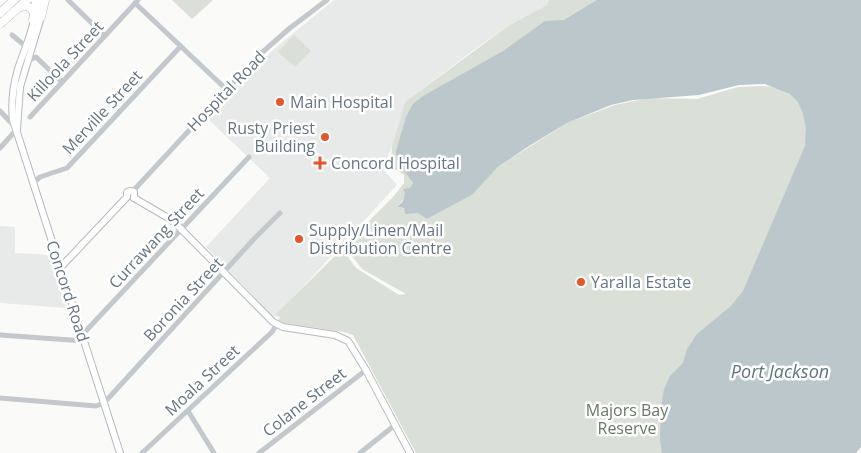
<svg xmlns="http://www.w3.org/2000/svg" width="861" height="453" font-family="'Open Sans',sans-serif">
<rect width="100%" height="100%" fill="#fafaf8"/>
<g fill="#e8e9e9">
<polygon points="334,0 549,0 547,5 508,26 475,49 405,102 392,146 383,169 397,185 274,318 206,247 270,178 206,117 275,48"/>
<polygon points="0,226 15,227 15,253 50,255 66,308 0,303"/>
</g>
<g fill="#dadfd7">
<polygon points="172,0 213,0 192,19"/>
<polygon points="549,0 605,0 404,170 413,183 410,191 397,207 418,212 427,219 472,195 498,167 567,123 615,105 649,98 697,99 738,87 762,86 784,87 803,96 819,137 670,453 416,453 353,335 344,332 277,322 280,317 275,315 342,249 356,268 399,295 406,294 362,269 344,246 394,196 404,183 404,175 395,169 391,159 392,146 405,102 508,26 547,5"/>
<polygon points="294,35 311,51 295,67 278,52"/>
</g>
<polygon fill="#bbc7cb" points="597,0 861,0 861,447 856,453 662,453 660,440 661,407 664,389 670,376 683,363 687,349 697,334 731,306 743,291 805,146 806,128 803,114 798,102 790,94 765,84 739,85 699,95 633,100 611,105 567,123 529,146 498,167 472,195 427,219 418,213 405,214 404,208 397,207 403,201 405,193 403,189 410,188 413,183 397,161 396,151 406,117 413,104 423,96 503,51 545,21 564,20"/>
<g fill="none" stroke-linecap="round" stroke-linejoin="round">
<defs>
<g id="major">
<path d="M 34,0 C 39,19 24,50 18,69 C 13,86 11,103 13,120 L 120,453"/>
<polyline points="17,129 20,87 41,17 40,0"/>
<polyline points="134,198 170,219 177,225 273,322 283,327 335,335 348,341 366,370 410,453"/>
<polyline points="60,268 127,197 127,192 130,191 134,192 134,198"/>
</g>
<g id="highway">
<polyline points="20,7 26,6 31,8 34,13 33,20"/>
<polyline points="0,13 14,0"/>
<polyline points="41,17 45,0"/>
<polyline points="0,24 27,0"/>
</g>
</defs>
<use href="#major" stroke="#b5babe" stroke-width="8"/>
<use href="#highway" stroke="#b4b9bd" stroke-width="9"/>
<g stroke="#c3c8cc" stroke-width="5">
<polyline points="68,0 105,36"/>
<polyline points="135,3 227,90"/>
<polyline points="12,35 29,49"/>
<polyline points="27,61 36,57 62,82"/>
<polyline points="0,111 17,129 0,148"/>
<polyline points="30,117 138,0"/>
<polyline points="33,183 40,177 67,168 181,46"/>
<polyline points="133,191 258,56 290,28 327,0"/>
<polyline points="0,335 84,341"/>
<polyline points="82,335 249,157"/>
<polyline points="0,398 96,406 104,403 253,240 280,213"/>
<polyline points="188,411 214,453"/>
<polyline points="142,453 272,332 277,324"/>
<polyline points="259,453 366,370"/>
<polyline points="360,453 395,425"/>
</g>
<use href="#major" stroke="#fff" stroke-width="6"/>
<use href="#highway" stroke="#fff" stroke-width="8"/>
</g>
<g fill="#e4572e" stroke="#fff" stroke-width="2">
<circle cx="280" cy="102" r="5"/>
<circle cx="325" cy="137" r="5"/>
<path d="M317.5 155.5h5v5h5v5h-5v5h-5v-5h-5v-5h5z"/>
<circle cx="299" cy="239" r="5"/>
<circle cx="581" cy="282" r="5"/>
</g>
<g text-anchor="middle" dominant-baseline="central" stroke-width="5" stroke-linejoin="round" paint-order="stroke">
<g font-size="16" fill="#657683" stroke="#fff">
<text transform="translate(65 61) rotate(-47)">Killoola Street</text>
<text transform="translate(226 91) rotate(-46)">Hospital Road</text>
<text transform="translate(102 112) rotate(-47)">Merville Street</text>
<text transform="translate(156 238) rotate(-47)">Currawang Street</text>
<text transform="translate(68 291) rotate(72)">Concord Road</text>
<text transform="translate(183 299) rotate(-47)">Boronia Street</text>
<text transform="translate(202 380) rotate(-43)">Moala Street</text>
<text transform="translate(304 402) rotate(-38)">Colane Street</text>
</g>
<g font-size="16" fill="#657683" stroke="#fff" text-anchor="start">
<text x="290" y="102">Main Hospital</text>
<text x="315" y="128" text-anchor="end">Rusty Priest<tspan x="315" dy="18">Building</tspan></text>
<text x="331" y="163">Concord Hospital</text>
<text x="309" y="230">Supply/Linen/Mail<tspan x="309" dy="18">Distribution Centre</tspan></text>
<text x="591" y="282">Yaralla Estate</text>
</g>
<g font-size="16" fill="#687a64" stroke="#fff">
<text x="627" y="410">Majors Bay<tspan x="627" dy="18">Reserve</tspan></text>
</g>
<g font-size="18" font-style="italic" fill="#60757c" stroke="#fff">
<text x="780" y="371">Port Jackson</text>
</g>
</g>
</svg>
